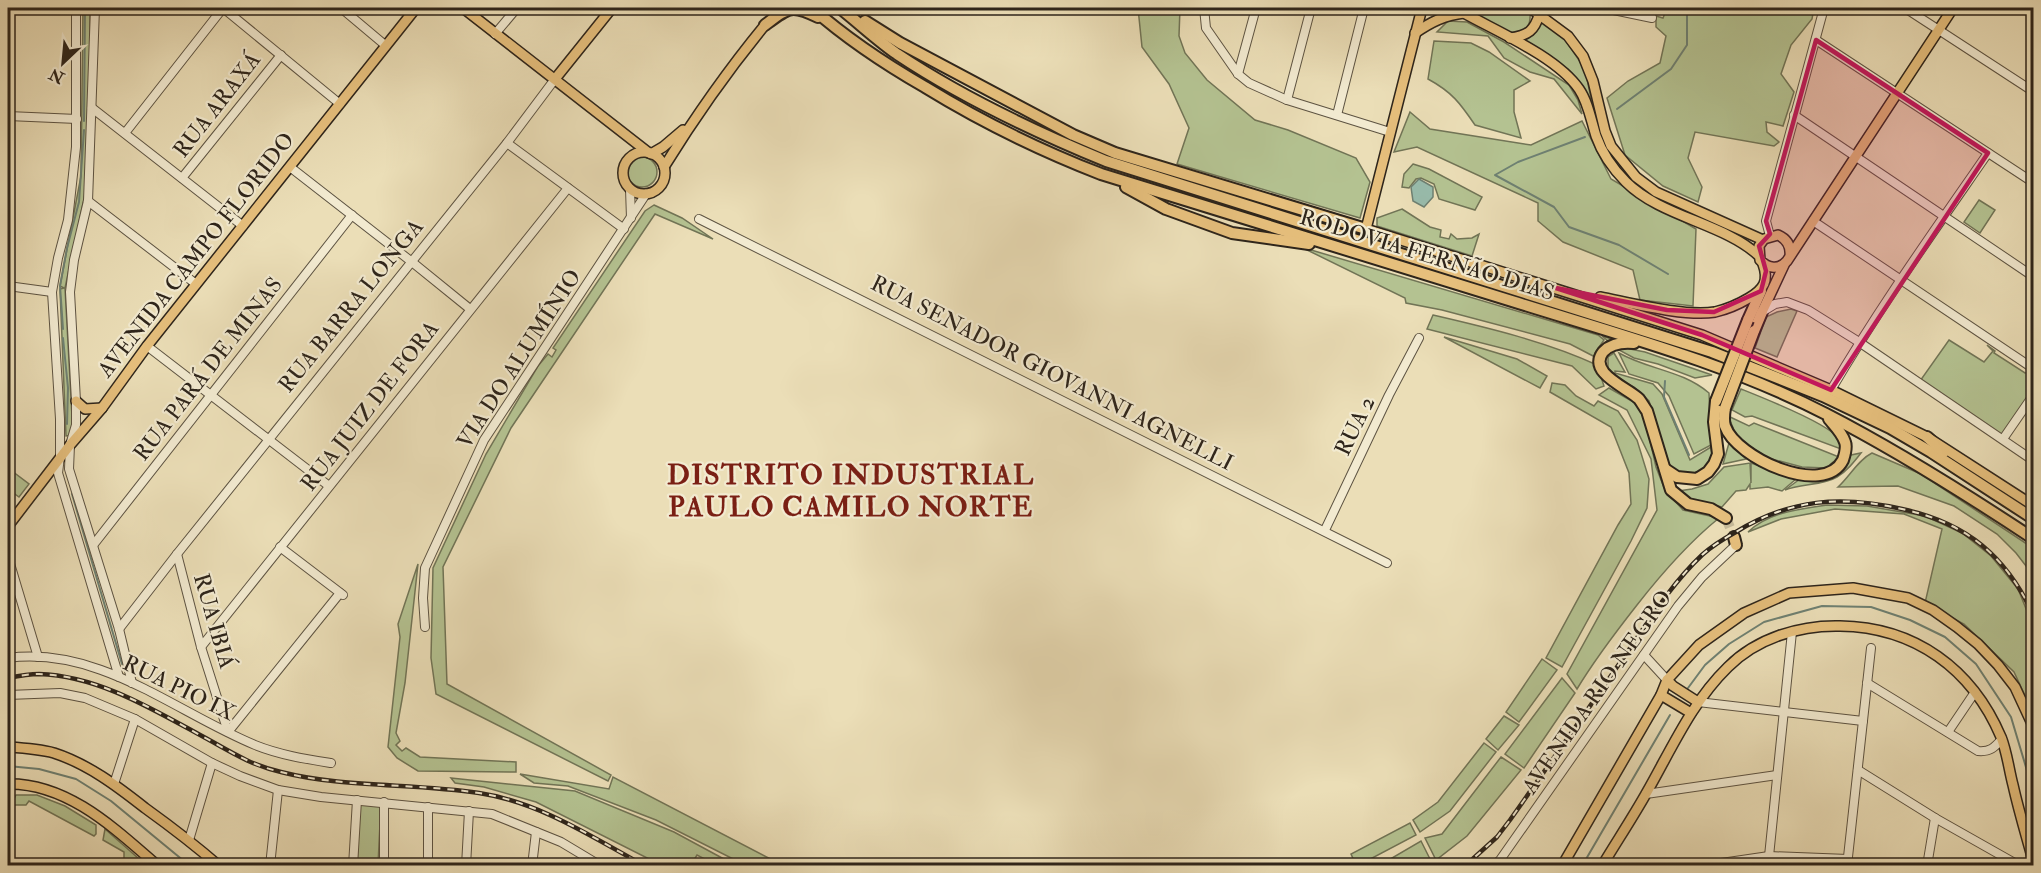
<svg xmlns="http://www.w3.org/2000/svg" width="2041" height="873" font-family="'IM FELL Double Pica',serif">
<rect width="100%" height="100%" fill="#ebdeb7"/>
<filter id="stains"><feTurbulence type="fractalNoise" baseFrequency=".00333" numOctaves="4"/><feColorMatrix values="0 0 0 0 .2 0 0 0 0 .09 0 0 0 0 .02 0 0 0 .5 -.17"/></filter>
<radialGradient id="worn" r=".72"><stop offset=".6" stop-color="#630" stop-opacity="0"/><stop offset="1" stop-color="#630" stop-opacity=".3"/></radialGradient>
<g fill="#b4c291" stroke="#717456" stroke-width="1.5">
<polygon points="83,8 90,8 89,175 65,288 73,435 66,436 60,289 64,288 60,286 81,176"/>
<polygon points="1138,8 1180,8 1179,36 1185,53 1207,80 1255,120 1288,130 1356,158 1370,182 1360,218 1177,164 1189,128 1169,84 1142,47"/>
<path d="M 1464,8 L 1523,8 L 1530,13 C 1531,26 1527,29 1515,35 L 1479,17 Z"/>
<polygon points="1667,8 1814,8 1812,19 1791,45 1781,74 1794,92 1783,126 1766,122 1767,132 1779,142 1774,146 1695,132 1688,158 1702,187 1698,202 1663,186 1625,155 1607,98 1628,81 1660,63 1666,36 1656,27 1656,16 1663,18"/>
<polygon points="1542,19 1564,38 1585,69 1594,113 1578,80 1568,69 1523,42 1532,35"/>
<polygon points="1448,21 1467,22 1504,42 1569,85 1578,100 1582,114 1554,79 1530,72 1504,58 1488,36 1437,32"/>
<path d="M 1434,41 L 1471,43 L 1489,52 L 1530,81 L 1514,90 L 1514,112 L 1521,138 L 1475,125 C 1460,103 1452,92 1428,79 Z"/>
<polygon points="1410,112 1430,129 1531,145 1582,121 1611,179 1696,229 1693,306 1640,300 1633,270 1563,242 1538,221 1538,203 1417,147 1394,152"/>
<circle cx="642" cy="172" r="15"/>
<polygon points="1413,164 1429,169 1482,197 1475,210 1439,199 1434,184 1421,178 1416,179 1409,188 1402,187 1404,174"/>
<polygon points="1979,200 1995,210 1980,233 1964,222"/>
<polygon points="654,205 682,218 713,239 655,214 511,428 443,567 447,684 611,775 608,781 436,694 431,658 433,568 486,454 538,366 548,354 552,357 556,350 553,348 645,211"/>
<polygon points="1402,209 1430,227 1441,230 1440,237 1449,239 1451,234 1457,239 1472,238 1479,234 1472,256 1377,226 1377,218"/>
<polygon points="1301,247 1598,335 1604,340 1595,353 1597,355 1608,341 1602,336 1618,341 1597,358 1570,344 1442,310 1406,303 1405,298"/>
<polygon points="1791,309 1797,311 1777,357 1755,348 1766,317 1777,312"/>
<path d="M 1433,315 C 1485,327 1548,342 1597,365 L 1604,386 L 1596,389 L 1572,366 L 1427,329 Z"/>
<polygon points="1444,337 1517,359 1547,376 1540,388"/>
<polygon points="1949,340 1984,362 1993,351 1987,345 1995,351 1994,353 2025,373 2033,372 2033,390 2002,436 1920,381"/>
<polygon points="1625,348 1645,352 1712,375 1695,378 1658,364 1634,358 1619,350"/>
<path d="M 1614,353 L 1625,372 L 1615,371 L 1615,373 L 1653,384 L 1662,394 L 1690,460 L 1711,447 C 1715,463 1700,477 1684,474 C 1680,473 1674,469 1670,467 L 1649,401 L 1634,387 L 1615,377 L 1608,368 L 1608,357 Z"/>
<path d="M 1619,353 C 1649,370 1682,370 1709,393 L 1711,445 L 1694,454 L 1669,396 L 1658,383 L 1629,374 Z"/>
<polygon points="1552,383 1565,385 1576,396 1594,406 1598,401 1618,411 1637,440 1649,479 1647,508 1631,541 1562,667 1546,658 1618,525 1631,504 1629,473 1611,427 1550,392"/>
<path d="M 1609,388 L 1637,404 L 1646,423 L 1656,467 L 1665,490 L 1683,510 L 1719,518 C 1687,544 1662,573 1637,605 C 1615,633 1595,659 1577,689 L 1567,674 L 1657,510 L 1651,459 L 1627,410 L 1599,395 Z"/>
<path d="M 1741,389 C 1761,397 1830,424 1839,439 C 1840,441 1841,447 1841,449 L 1752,416 L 1745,417 L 1732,410 Z"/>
<polygon points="1728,416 1749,426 1754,423 1839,457 1826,468 1802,467 1768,458 1738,439"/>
<polygon points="1729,443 1746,459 1723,464"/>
<path d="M 1861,453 C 1854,462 1847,471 1837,477 C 1824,485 1801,484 1785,490 L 1800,479 L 1818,480 L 1837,475 L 1851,455 Z"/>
<path d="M 1872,453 L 1921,474 L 2033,548 L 2033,575 L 2016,553 L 1997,534 L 1954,506 L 1898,486 L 1838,487 C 1850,476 1858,460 1872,453 Z"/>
<polygon points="1750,463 1751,483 1751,463 1796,479 1782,491 1768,487 1750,489 1750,484 1746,490 1736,491 1722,507 1687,499 1678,491 1692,489 1708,484 1724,467"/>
<polygon points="8,468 29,484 19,497 8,489"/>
<path d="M 1828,505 L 1867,506 L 1925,516 L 1962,533 L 1991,556 L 2018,589 L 2033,626 L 2033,713 L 2014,672 L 1964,624 L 1925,603 L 1942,529 L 1904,514 L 1835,509 L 1781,519 L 1748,532 C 1769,512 1800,509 1828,505 Z"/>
<polygon points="418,564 405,683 396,733 400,741 396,745 402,751 406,748 420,757 516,762 516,772 418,771 397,758 388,747 400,637 398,624"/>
<polygon points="1542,659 1557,670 1519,722 1506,712"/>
<polygon points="1562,678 1575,693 1524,768 1505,754"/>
<polygon points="1504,716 1519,725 1498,750 1486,739"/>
<polygon points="1484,743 1496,752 1450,811 1420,832 1413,820 1438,802"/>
<polygon points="1501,757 1521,770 1467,836 1436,860 1425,838 1442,834"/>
<polygon points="520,774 609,789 613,777 782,865 745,865 656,820 568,786 534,783"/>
<polygon points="451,778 575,791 674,832 735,865 716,865 697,855 691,865 661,865 536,802 484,787 455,783"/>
<polygon points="16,795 37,795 65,806 96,825 96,834 94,836 29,801 26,805 15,805 11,811 8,810"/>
<polygon points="360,802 381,803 378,865 357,866"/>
<polygon points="1410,823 1416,835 1359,865 1356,865 1351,854"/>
<polygon points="105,829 138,858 134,863 124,860 124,852 103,840"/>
<polygon points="1421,841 1433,865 1380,865"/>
</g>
<polygon fill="#98bcac" stroke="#6e8072" stroke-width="1.5" points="1419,179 1433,187 1433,197 1424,207 1413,201 1411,187"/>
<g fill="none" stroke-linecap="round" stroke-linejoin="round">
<g stroke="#6e8072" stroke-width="2">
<polyline points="1617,109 1671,69 1687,45 1687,8"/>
<polyline points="84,121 85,8"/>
<polyline points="1585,137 1518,162 1495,175 1554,207 1569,227 1619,245 1668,274"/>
<polyline points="63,329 60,286 67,248 79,202 84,130"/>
<polyline points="63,338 68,388 67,424"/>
<polyline points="1665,381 1664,397 1689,455"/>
<polyline points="72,494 122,664"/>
<polyline points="1688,688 1705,665 1729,644 1764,622 1822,606 1871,607 1910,620 1945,637 1976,664 2011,717 2034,794"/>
<polyline points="8,766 39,769 76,779 111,801 190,866"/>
<polyline points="1582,866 1670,715"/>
</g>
<polyline stroke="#c5b998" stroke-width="10" stroke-dasharray="10 5" stroke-linecap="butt" points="1726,518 1734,537"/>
<defs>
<g id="minor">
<polyline points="76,8 76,147 68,220 58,258 52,292 60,419 60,457 58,473 119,677"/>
<polyline points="95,8 88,201 74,260 70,292 76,401 76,425 70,445 69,469 119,629 132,683"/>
<polyline points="223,8 340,104"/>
<polyline points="341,8 385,45"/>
<polyline points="1204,8 1206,28 1238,74 1249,83 1287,100 1390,132"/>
<polyline points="1604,8 1652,18"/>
<polyline points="1905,8 2034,92"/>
<polyline points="495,34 517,8"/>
<polyline points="1816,40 2034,183"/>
<polyline points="1238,74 1256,8"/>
<polyline points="1287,100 1311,8"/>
<polyline points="92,108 243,226"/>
<polyline points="1337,115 1364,8"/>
<polyline points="1794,115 2034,277"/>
<polyline points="8,116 77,119"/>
<polyline points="125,133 223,8"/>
<polyline points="507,143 624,229"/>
<polyline points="290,167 412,262 470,309"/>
<polyline points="182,178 281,55"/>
<polyline points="630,189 631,218"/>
<polyline points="88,201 196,284"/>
<polyline points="699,219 1387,563"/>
<polyline points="1813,221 2034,369"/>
<polyline points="1770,236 1766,221 1824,8"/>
<polyline points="8,286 52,292"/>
<polyline points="1762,312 1775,304 1787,302 1808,310 1859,342 2034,461"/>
<polyline points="147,346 329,486"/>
<path d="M 1831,390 C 1879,308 1934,231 1988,153"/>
<polyline points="2003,439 2034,394"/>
<polyline points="1325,530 1389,395 1419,338"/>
<polyline points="94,544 352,215"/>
<polyline points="280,547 343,595"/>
<polyline points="177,554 201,647 228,732 340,593"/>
<polyline points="8,557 38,657"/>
<polyline points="425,627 423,598 425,568 484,440 646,194"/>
<polyline points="119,629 177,554 507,143 555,79"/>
<polyline points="201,647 568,188"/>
<polyline points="1644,655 1667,680"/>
<path d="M 8,658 C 100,646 175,712 255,745 C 280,755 306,759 331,763"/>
<path d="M 1867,683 L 1978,751 C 1990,752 1994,748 2002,739"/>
<polyline points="8,695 60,693 85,698 135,719 212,763 240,776 278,790 321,797 492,814 561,842 601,866"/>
<polyline points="1698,702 1863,721"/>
<polyline points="1948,732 1975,692"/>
<polyline points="1858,770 1935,818 2020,866"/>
<polyline points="114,784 135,719"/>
<polyline points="1646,794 1777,775"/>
<polyline points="384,802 384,866"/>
<polyline points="189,840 212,763"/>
<polyline points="270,866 278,790"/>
<polyline points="353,866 357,800"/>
<polyline points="428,866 428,807"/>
<polyline points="466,866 469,811"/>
<polyline points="532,866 536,832"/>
<polyline points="1493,866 1500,860 1678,606 1702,577 1736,545"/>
<polyline points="1701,866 1769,856 1848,859"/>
<polyline points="1768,866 1792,632"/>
<polyline points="1847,866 1871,648"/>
<polyline points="1927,866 1935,818"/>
</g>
<g id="major">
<polyline points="463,8 649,153"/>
<polyline points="1422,8 1366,229 1702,335 1831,390 1927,437 2034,506"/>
<path d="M 1458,8 L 1464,13 C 1498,32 1557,57 1579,89 C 1588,102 1591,120 1596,136 C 1602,153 1613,169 1626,182 C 1661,217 1723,223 1758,255"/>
<polyline points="1530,8 1568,36 1583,56 1593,81 1605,131 1611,146 1636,177 1656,192 1763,240"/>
<path d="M 1415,33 C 1431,22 1445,15 1464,13"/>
<path d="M 1510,38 C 1529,35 1534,31 1540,13"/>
<polyline points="555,79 612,8"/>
<circle cx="644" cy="173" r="21"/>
<polyline points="651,154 663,147 683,130"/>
<path d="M 664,167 C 695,117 728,70 765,25"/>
<path d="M 1790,256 C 1791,246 1787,239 1778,235 L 1764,239 L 1759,246 L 1760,260 C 1768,269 1779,270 1787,261 L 1953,8"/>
<path d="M 1600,297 C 1631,303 1685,317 1715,312 C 1728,309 1739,304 1749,298 C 1764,289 1769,281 1763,264"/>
<polyline points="1762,312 1784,265"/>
<polyline points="76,401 85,409 102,408"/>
<polyline points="8,526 70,445 102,408 147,346 416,8"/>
<polyline points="1667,680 1673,686 1698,702"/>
<polyline points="1661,695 1691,713"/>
<path d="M 8,747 C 23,748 39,749 54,753 C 88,764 117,786 145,808 C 170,826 195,845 219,866"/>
<path d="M 8,784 C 68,783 115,829 158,866"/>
<polyline points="1562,866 1661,695 1667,680 1699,645 1744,613 1789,593 1853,588 1908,598 1933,610 1957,627 1978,644 1998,665 2015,687 2034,728"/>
<path d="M 1602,866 C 1617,841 1633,817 1647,792 C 1672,748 1692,702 1728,667 C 1757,638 1800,625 1840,626 C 1915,627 1972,669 2001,737 C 2007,752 2009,770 2013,785 C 2019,812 2027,838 2034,864"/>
</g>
<g id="highway">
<path d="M 812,8 C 846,38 885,64 925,87 C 982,122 1039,150 1101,174 C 1238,216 1375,259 1512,301 C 1617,334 1727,363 1826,414 C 1898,451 1966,494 2034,539"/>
<path d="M 840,8 C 859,23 877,40 897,54 C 963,98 1033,131 1106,161 L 1712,352 L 1823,396 L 1890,428 L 1931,452 L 2034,519"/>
<polyline points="865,21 900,43 1073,135 1115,153 1366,229"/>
<path d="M 765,25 C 789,7 791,4 818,17"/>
<polyline points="1126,187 1166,209 1232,233 1309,244"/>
<polyline points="1748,320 1761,291"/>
<polyline points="1754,331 1762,312"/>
<path d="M 1634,343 C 1623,342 1611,343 1603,352 C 1587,373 1628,388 1639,399 C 1642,403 1644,407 1647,411 L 1671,490 L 1688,504 L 1711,509 L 1726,518"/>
<path d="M 1725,408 C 1724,414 1723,420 1725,426 C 1736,458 1824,498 1843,460 C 1845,454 1847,447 1845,442 C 1842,433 1835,426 1829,419"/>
<polyline points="1927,437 1944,452"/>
<polyline points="1665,469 1677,477 1697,479 1708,472 1714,464 1718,454 1714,422 1716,401"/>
<polyline points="1734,537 1736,545"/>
</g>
</defs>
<use href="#minor" stroke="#5d5342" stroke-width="10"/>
<use href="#major" stroke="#2e251b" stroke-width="12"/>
<use href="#highway" stroke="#2e251b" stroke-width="14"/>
<use href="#minor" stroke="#f2ead0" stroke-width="8"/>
<use href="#major" stroke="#e6bf7c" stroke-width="9"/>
<use href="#highway" stroke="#e6bf7c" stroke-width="10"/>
<defs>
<g id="rail">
<path d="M 8,678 C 18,676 29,674 39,674 C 101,676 157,712 211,741 C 234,754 254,766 281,772 C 343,788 415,783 479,793 C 539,802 592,837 645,866"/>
<path d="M 1465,866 L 1497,837 L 1510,820 C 1546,769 1582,718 1617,667 C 1644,629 1668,587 1702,555 C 1712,546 1725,538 1736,532 C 1790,499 1841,495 1902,509 C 1967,523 2006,556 2034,616"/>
</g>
</defs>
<use href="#rail" stroke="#2e251b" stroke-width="4.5"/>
<use href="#rail" stroke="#f2ead0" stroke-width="2" stroke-dasharray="7" stroke-linecap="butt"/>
<defs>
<g id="highway-bridge">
<polyline points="1716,401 1748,320"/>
<polyline points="1725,408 1754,331"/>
</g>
</defs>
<use href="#highway-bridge" stroke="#2e251b" stroke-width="14" stroke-linecap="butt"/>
<use href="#highway-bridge" stroke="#e6bf7c" stroke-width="10"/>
</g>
<path fill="#c2185b" fill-opacity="0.2" stroke="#c2185b" stroke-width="4.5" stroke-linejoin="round" d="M 1816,40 L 1988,153 L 1831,390 L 1702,335 L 1556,288 L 1667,310 L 1714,312 L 1761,291 L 1766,271 L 1759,246 L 1770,234 L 1766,221 Z"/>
<g text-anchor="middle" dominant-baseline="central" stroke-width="4.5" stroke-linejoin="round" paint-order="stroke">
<g font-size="22" fill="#2e251b" stroke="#f2ead0">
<text transform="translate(217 105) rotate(-52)">RUA ARAXÁ</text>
<text transform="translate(196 255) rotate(-52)">AVENIDA CAMPO FLORIDO</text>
<text transform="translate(1427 255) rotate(17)">RODOVIA FERNÃO DIAS</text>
<text transform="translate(351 306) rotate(-51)">RUA BARRA LONGA</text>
<text transform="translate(519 359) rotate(-57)">VIA DO ALUMÍNIO</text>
<text transform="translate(208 369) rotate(-52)">RUA PARÁ DE MINAS</text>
<text transform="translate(1052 373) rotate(27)">RUA SENADOR GIOVANNI AGNELLI</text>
<text transform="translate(370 406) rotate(-52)">RUA JUIZ DE FORA</text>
<text transform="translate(1355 426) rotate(-64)">RUA 2</text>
<text transform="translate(214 621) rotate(74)">RUA IBIÁ</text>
<text transform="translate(179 688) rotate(26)">RUA PIO IX</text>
<text transform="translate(1597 692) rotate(-55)">AVENIDA RIO NEGRO</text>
</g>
<g font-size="28" font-weight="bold" letter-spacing="1.5" fill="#7a1f14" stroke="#f2ead0">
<text x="851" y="475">DISTRITO INDUSTRIAL<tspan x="851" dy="32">PAULO CAMILO NORTE</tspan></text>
</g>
</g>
<rect width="2041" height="873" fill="none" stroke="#ebdeb7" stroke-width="30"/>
<rect x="9" y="9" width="2023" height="855" fill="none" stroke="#2e251b" stroke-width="3"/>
<rect x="15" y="15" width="2011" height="843" fill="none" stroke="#2e251b" stroke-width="1.5"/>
<g transform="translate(63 63) rotate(206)" stroke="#f2ead0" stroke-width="4.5" paint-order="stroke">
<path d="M0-4.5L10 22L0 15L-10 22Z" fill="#2e251b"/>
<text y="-9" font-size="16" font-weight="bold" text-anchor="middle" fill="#2e251b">N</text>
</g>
<rect width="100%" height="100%" filter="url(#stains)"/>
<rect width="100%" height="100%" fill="url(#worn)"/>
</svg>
